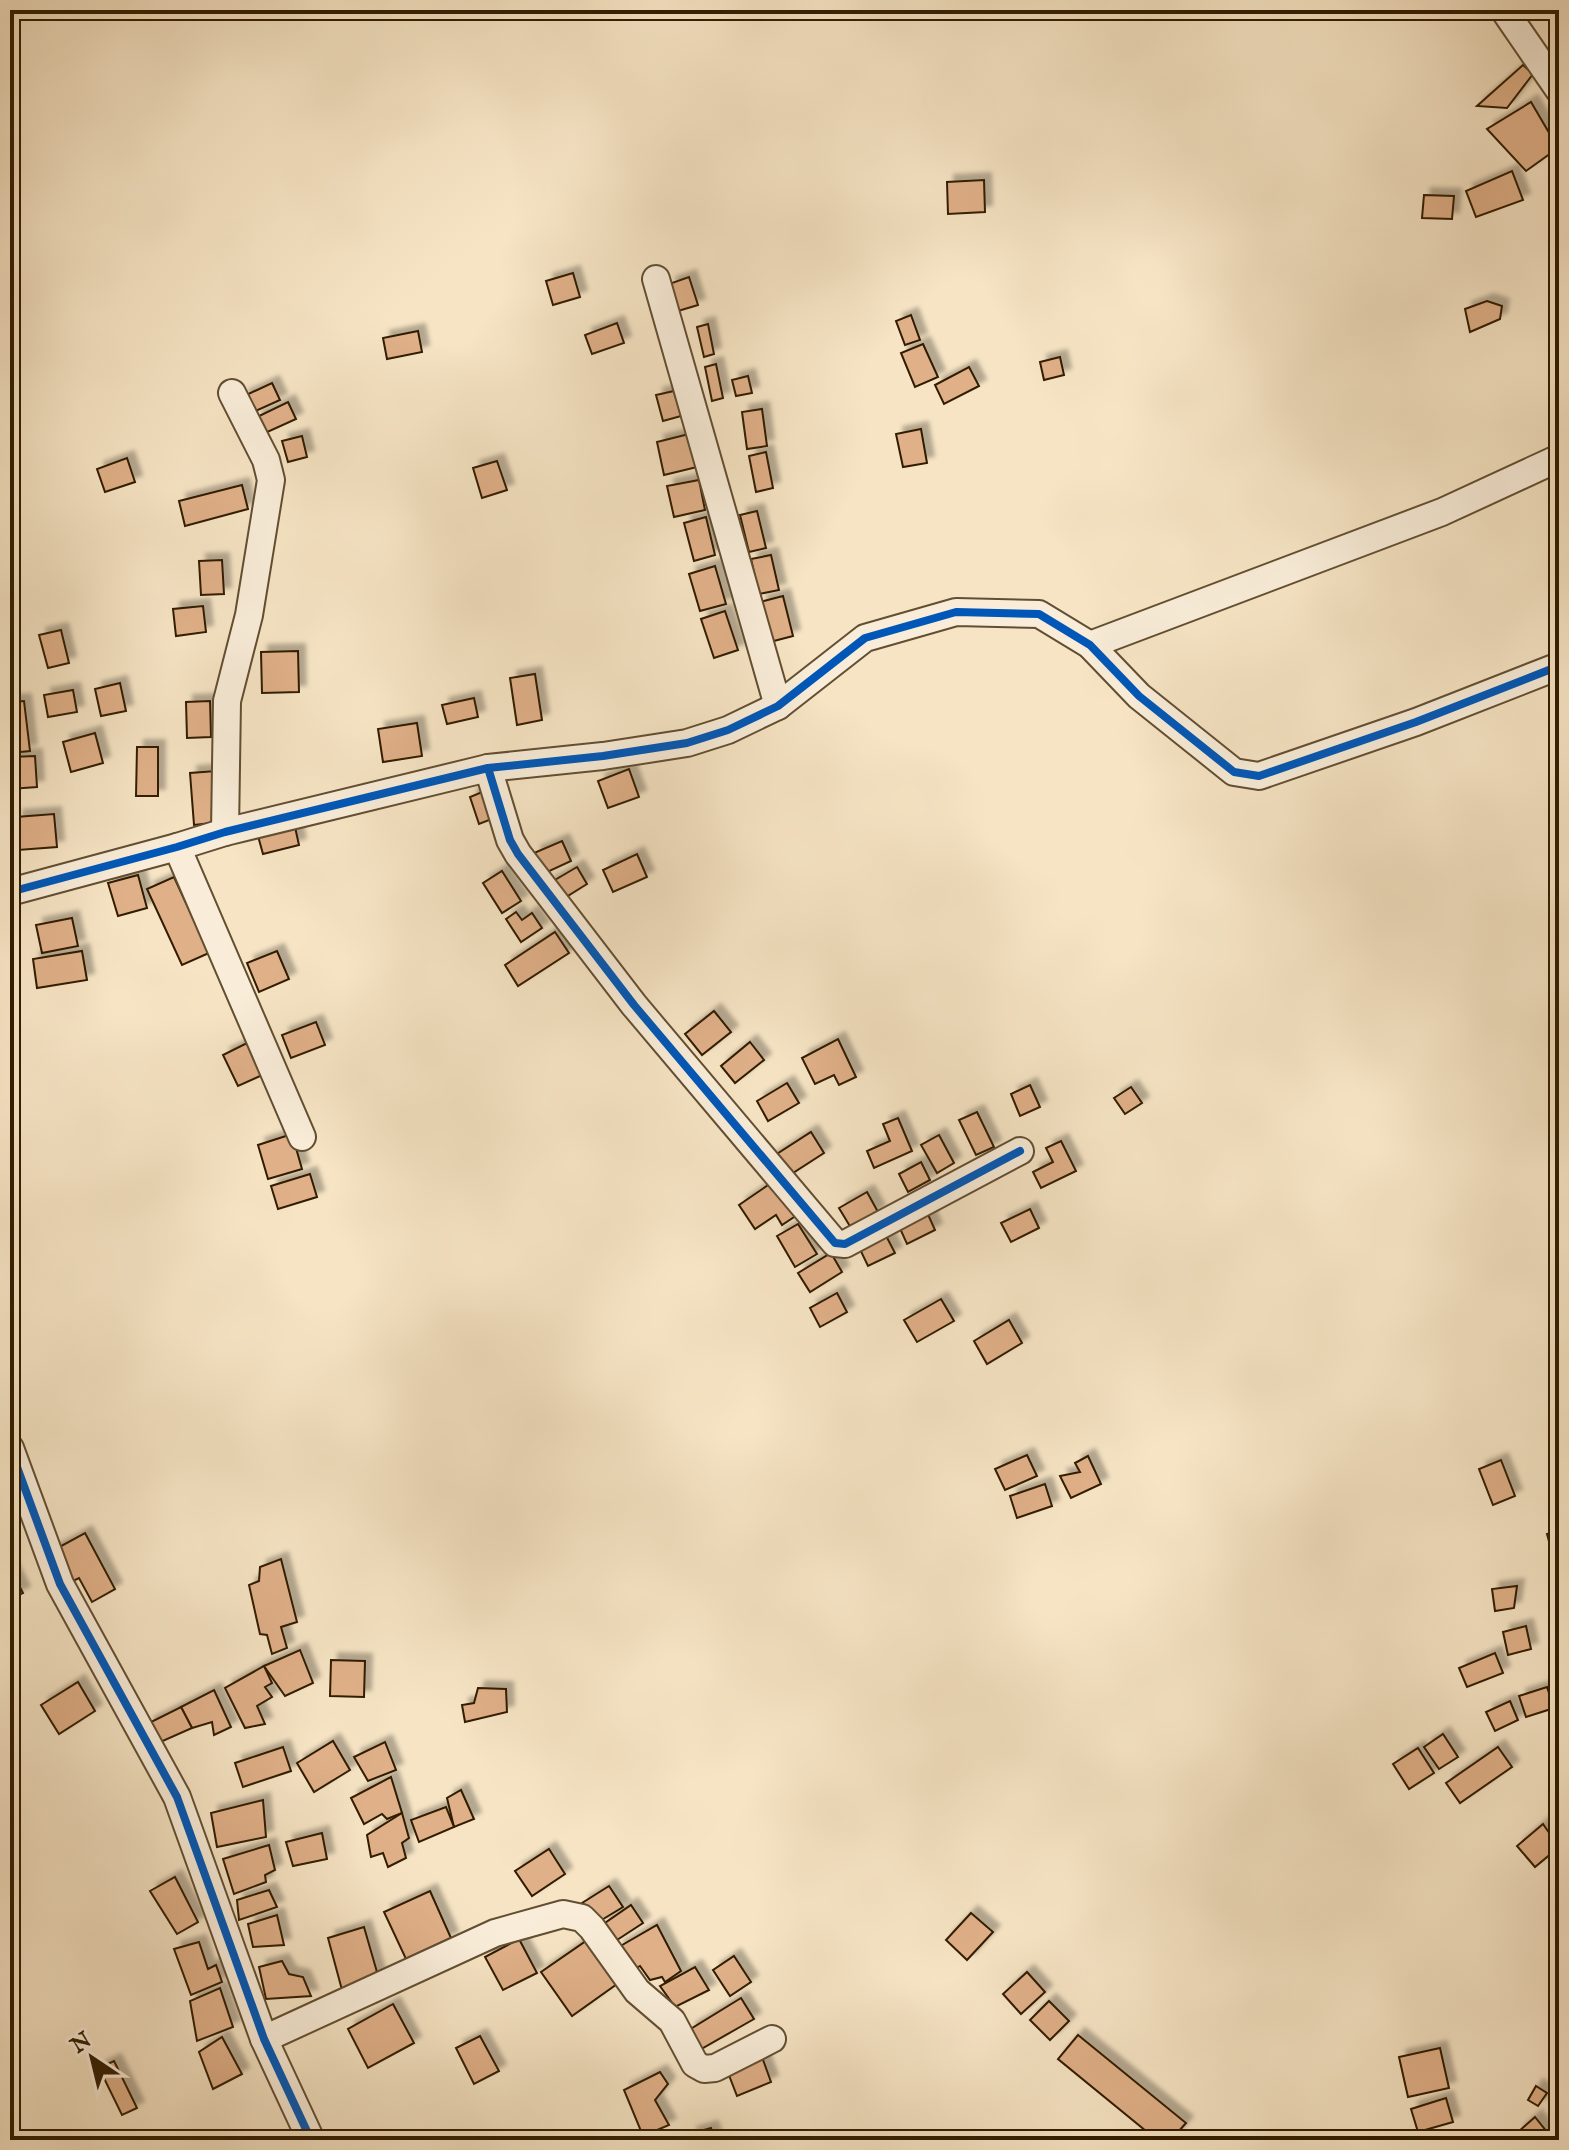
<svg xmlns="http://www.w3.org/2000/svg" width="1569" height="2150" font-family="'IM FELL English',serif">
<defs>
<filter id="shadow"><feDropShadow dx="7" dy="-7" stdDeviation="2" flood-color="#0004"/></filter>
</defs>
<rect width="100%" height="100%" fill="#f6e4c4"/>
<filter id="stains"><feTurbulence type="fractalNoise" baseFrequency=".0025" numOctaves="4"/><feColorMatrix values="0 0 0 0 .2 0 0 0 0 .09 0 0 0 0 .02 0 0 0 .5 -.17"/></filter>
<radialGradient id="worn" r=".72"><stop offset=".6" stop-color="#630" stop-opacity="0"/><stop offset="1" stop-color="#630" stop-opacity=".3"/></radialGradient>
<g fill="#e0b088" stroke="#311c00" stroke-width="2" filter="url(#shadow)">
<polygon points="1523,65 1533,74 1507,108 1477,106"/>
<polygon points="1531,102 1558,148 1526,171 1487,129"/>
<polygon points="1512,171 1523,200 1476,217 1466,191"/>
<polygon points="984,180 985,212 948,214 947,182"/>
<polygon points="1424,195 1454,196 1452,219 1422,218"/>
<polygon points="573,273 580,297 553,305 546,281"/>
<polygon points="689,277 698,305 678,311 669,284"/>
<polygon points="1487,301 1502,306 1500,319 1470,332 1465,309"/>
<polygon points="911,315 920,340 905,345 896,321"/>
<polygon points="617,323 624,343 592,354 585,335"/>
<polygon points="708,324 714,354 704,357 697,327"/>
<polygon points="418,331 422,352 387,359 383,338"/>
<polygon points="923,344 938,377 915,387 901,353"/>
<polygon points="1060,357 1064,375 1044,380 1040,362"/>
<polygon points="716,364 723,398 712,401 705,367"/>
<polygon points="969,367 979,386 944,404 935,385"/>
<polygon points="748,376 752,393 736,396 732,380"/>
<polygon points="272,383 280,400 249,414 242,397"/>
<polygon points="674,391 681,416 663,421 656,395"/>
<polygon points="288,402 296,419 263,434 255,418"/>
<polygon points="762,409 767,446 747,449 742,412"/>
<polygon points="921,429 927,463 903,467 896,434"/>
<polygon points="689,434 697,467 664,475 657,442"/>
<polygon points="302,436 307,457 288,462 282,441"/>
<polygon points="766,452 773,488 756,492 749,456"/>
<polygon points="127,458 135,482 105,492 97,469"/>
<polygon points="497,461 507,490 482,498 473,468"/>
<polygon points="699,480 705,510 674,517 667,486"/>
<polygon points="242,485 248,509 185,526 179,501"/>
<polygon points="757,511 766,548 749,552 740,515"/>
<polygon points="706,517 715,555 694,561 684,523"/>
<polygon points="771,555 779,590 759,594 751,559"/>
<polygon points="222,560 224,594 201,595 199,561"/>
<polygon points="715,566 726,604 700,611 689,574"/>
<polygon points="783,596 793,636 770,642 760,602"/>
<polygon points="203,606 206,632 176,636 173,609"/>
<polygon points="725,611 738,650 714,658 701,619"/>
<polygon points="61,630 69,663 48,668 39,635"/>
<polygon points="298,651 299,692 262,693 261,652"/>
<polygon points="535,674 542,720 517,725 510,678"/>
<polygon points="120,683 126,711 101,716 95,689"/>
<polygon points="73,690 77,712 48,717 44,695"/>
<polygon points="474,698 478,717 447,724 442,705"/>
<polygon points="24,701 30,751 10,753 10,702"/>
<polygon points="210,701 211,737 187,738 186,702"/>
<polygon points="417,723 422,756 383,762 378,729"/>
<polygon points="95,733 103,763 71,772 63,742"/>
<polygon points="137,747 158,747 158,796 136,796"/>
<polygon points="35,756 37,787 10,789 10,757"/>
<polygon points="629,769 639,797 608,808 598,781"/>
<polygon points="216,771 220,822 194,825 190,773"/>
<polygon points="487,790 497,817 479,824 470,797"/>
<polygon points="54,814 57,847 18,850 16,817"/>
<polygon points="295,827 299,845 263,854 258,836"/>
<polygon points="562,841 571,861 543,874 534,853"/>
<polygon points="637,854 647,877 613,892 603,870"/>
<polygon points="577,867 587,884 558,902 548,884"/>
<polygon points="502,871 521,901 502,913 483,883"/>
<polygon points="138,875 147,908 118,916 108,883"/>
<polygon points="174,877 209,953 182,965 147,889"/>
<polygon points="516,912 522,920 532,913 542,928 521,942 506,919"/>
<polygon points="72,918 78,946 42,953 36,925"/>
<polygon points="555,932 569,953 518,986 505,965"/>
<polygon points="82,951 87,980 37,988 33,959"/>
<polygon points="277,951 289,979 259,992 247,963"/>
<polygon points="714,1011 731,1032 702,1055 685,1034"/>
<polygon points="316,1022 325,1045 291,1058 282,1035"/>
<polygon points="838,1039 856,1077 839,1085 834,1075 815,1084 802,1058"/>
<polygon points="253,1040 269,1072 238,1086 223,1055"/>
<polygon points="750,1042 764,1060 735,1083 721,1066"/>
<polygon points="787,1083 799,1103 768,1121 757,1101"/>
<polygon points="1030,1085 1040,1107 1020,1116 1011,1094"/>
<polygon points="1131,1087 1142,1103 1125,1114 1114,1098"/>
<polygon points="977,1112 994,1147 976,1155 959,1120"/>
<polygon points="898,1118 912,1151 874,1168 867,1151 890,1141 883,1124"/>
<polygon points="811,1132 824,1153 782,1180 769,1159"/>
<polygon points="292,1134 302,1169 268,1179 258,1145"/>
<polygon points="939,1135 954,1163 937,1173 921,1145"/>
<polygon points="1061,1141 1076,1171 1041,1188 1033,1172 1053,1162 1046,1148"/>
<polygon points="921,1162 930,1180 908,1192 899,1174"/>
<polygon points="310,1174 317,1197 278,1209 271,1186"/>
<polygon points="777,1179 800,1213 782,1225 776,1215 755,1229 739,1205"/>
<polygon points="867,1192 878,1212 851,1228 839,1208"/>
<polygon points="1030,1209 1039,1228 1011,1242 1001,1223"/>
<polygon points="926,1210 935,1230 907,1244 898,1224"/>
<polygon points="798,1224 817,1254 795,1267 777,1236"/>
<polygon points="882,1228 895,1253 868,1266 856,1241"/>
<polygon points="831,1253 842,1272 810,1292 798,1273"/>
<polygon points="837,1293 847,1312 820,1327 810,1308"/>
<polygon points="941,1299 954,1321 917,1342 904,1320"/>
<polygon points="1009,1320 1022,1343 987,1364 974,1341"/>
<polygon points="1027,1455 1037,1476 1005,1490 995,1469"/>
<polygon points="1088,1456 1101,1484 1071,1498 1060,1476 1080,1472 1075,1463"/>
<polygon points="1501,1460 1515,1496 1493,1505 1479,1469"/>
<polygon points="1045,1484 1052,1506 1017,1518 1010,1496"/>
<polygon points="1559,1531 1559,1566 1556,1567 1547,1534"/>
<polygon points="85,1533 115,1589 92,1602 79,1578 69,1583 52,1551"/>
<polygon points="281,1559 297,1622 281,1627 287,1648 272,1654 267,1635 260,1634 249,1585 259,1581 260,1567"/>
<polygon points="10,1568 23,1593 10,1599"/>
<polygon points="1517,1586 1514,1608 1495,1611 1492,1589"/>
<polygon points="1526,1626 1531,1649 1508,1655 1503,1632"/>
<polygon points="300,1650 313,1683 285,1696 264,1666"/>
<polygon points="1495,1653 1503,1673 1467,1687 1459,1668"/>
<polygon points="331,1660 365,1661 364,1697 330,1696"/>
<polygon points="264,1666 272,1683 265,1687 272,1697 257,1706 265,1724 245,1728 225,1688"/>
<polygon points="78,1682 95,1711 59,1734 41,1705"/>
<polygon points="1547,1687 1554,1708 1526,1717 1519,1696"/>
<polygon points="478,1688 506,1689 507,1712 465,1722 462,1705 474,1703"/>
<polygon points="214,1690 231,1727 214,1735 212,1722 192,1728 181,1707"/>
<polygon points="1510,1701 1518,1720 1495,1731 1486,1712"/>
<polygon points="181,1707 192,1728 156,1744 147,1724"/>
<polygon points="1443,1734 1458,1757 1439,1769 1424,1747"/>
<polygon points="333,1741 350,1770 314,1792 297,1763"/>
<polygon points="385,1742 396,1770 368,1781 354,1757"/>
<polygon points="283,1747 291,1771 243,1787 235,1763"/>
<polygon points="1498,1747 1512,1767 1460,1803 1446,1783"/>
<polygon points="1418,1748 1434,1773 1409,1789 1393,1764"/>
<polygon points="391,1777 402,1813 387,1819 382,1814 364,1824 351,1798"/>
<polygon points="461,1790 474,1819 454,1827 447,1798"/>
<polygon points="263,1800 266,1837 217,1847 211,1813"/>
<polygon points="446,1807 454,1827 419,1842 411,1820"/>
<polygon points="402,1813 409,1838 402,1843 406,1858 388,1867 383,1853 371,1857 367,1835"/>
<polygon points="1543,1824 1559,1847 1535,1867 1517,1846"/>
<polygon points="322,1833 327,1859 293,1866 286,1842"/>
<polygon points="269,1845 275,1870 265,1875 266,1882 234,1894 223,1859"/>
<polygon points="549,1849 565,1874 532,1896 515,1871"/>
<polygon points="175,1877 198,1922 177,1934 150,1891"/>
<polygon points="609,1886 623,1907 595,1924 582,1903"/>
<polygon points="269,1890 277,1907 239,1920 237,1900"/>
<polygon points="430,1891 451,1938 406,1959 384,1912"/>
<polygon points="631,1905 643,1923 614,1942 602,1925"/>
<polygon points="971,1913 993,1932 967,1960 946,1940"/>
<polygon points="277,1915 284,1945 253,1947 248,1924"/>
<polygon points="657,1925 681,1971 665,1982 662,1977 650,1980 640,1966 631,1971 617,1948"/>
<polygon points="364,1927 379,1979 342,1990 328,1938"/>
<polygon points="519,1939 537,1973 503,1990 485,1957"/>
<polygon points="586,1941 617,1984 572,2016 541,1972"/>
<polygon points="199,1942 208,1969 216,1965 222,1982 191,1995 174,1949"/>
<polygon points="734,1956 751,1982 730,1996 713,1970"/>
<polygon points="282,1961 289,1974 303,1977 311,1996 266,1999 259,1967"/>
<polygon points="695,1967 709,1990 675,2007 660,1986"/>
<polygon points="1027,1972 1045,1992 1021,2014 1003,1994"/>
<polygon points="220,1988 233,2027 197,2041 190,2001"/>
<polygon points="741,1998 754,2019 696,2052 689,2030"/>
<polygon points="1049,2001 1069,2021 1050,2040 1030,2020"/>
<polygon points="393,2004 414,2043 368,2068 348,2029"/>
<polygon points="1078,2035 1186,2123 1171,2140 1157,2140 1058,2059"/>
<polygon points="480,2036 499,2071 474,2084 456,2048"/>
<polygon points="222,2037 242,2074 213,2089 199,2052"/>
<polygon points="1440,2048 1449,2088 1408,2097 1399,2057"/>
<polygon points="762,2057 771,2082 737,2096 727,2070"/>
<polygon points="114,2061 137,2108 122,2115 99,2068"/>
<polygon points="660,2072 668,2084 655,2100 669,2125 643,2136 624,2090"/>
<polygon points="1536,2086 1547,2093 1538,2106 1528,2100"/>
<polygon points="1446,2098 1453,2122 1418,2132 1411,2109"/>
<polygon points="1535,2117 1551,2137 1548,2140 1525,2140 1518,2132"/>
<polygon points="711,2128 715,2140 692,2140 690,2134"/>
</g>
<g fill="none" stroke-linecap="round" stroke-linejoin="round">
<defs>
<g id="minor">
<polyline points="1504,10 1559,90"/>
<polyline points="656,279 778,706"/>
<polyline points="1090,645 1442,512 1559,458"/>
<polyline points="488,768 510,840 518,854 634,1005 835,1243 845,1244 1020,1151"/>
<polyline points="225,832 227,701 249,615 271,480 266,460 232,393"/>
<polyline points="177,847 302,1137"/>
<polyline points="10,892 177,847 225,832 488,768 603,756 687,743 728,730 778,706 865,638 956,612 1039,614 1090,645 1139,696 1234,772 1259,776 1416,722 1559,666"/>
<polyline points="10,1448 60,1584 177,1797 264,2039 311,2140"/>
<polyline points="264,2039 495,1933 563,1914 582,1918 592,1928 637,1991 672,2021 695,2064 704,2069 715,2068 772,2039"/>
</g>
</defs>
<use href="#minor" stroke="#624e31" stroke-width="30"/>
<use href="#minor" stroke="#f9edd9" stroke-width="26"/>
<defs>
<g id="cycleway">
<polyline points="488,768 510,840 518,854 634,1005 835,1243 845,1244 1020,1151"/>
<polyline points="10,892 177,847 225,832 488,768 603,756 687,743 728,730 778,706 865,638 956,612 1039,614 1090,645 1139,696 1234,772 1259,776 1416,722 1559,666"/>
<polyline points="10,1448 60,1584 177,1797 264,2039 311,2140"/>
</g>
</defs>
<use href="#cycleway" stroke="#f9edd9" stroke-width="13"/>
<use href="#cycleway" stroke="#0057b8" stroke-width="8"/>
</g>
<rect width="1569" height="2150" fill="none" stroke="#f6e4c4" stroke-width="40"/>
<rect x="12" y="12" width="1545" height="2126" fill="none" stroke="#311c00" stroke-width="4"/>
<rect x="20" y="20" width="1529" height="2110" fill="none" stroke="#311c00" stroke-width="2"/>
<g transform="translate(92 2058) rotate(325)" stroke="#f9edd9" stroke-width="6" paint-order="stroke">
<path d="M0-6L14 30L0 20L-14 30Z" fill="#311c00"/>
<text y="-12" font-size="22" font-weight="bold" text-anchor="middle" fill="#311c00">N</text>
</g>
<rect width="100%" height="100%" filter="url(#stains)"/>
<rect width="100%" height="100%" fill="url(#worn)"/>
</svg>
